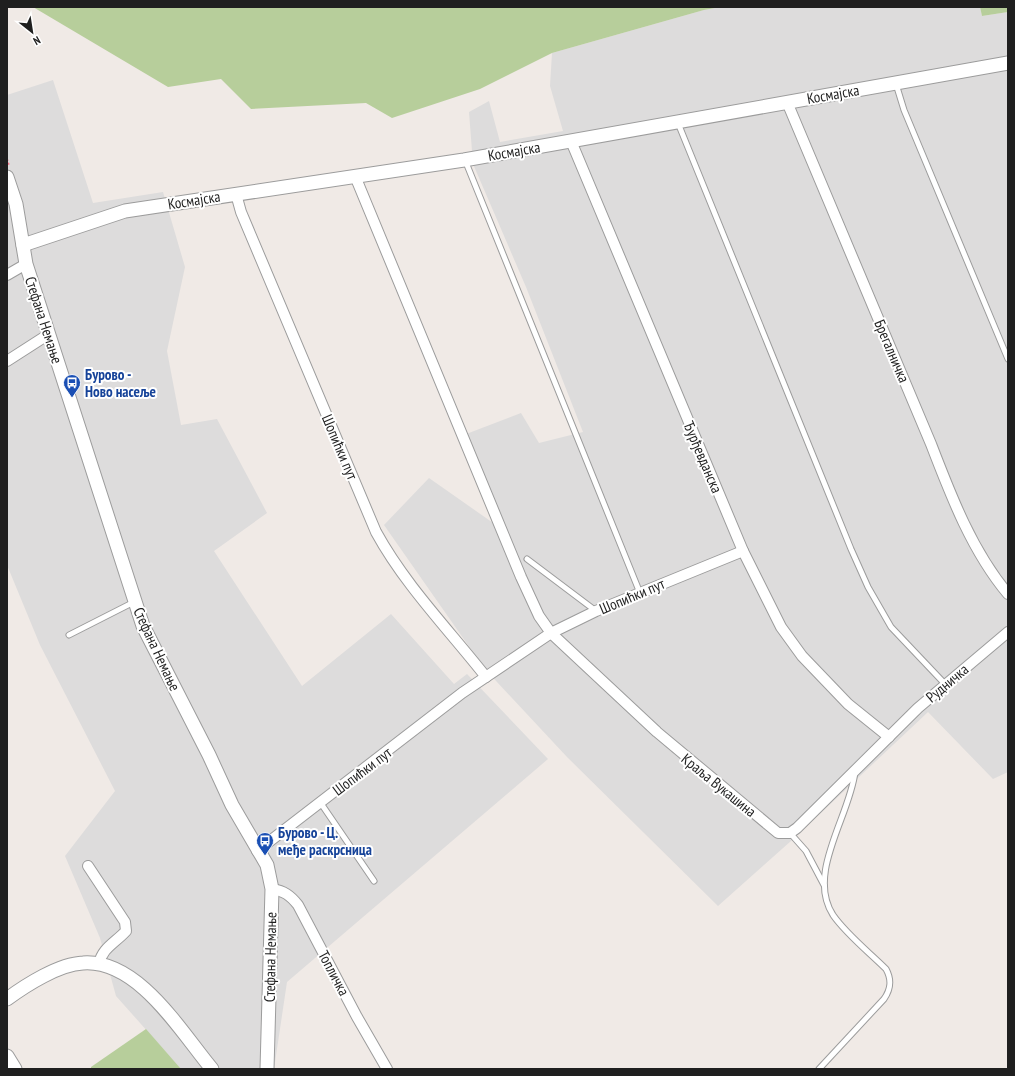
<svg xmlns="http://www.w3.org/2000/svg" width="1015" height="1076" font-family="'PT Sans Narrow',sans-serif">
<rect width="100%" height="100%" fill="#f0eae6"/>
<g fill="#dddcdc">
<polygon points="720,7 980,7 982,16 1008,12 1008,772 993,779 928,712 791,841 718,906 567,757 484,668 384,525 429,478 496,525 461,436 521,413 539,443 583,432 526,287 473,164 469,112 489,101 500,142 563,131 550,86 552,53 704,10"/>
<polygon points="53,80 93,203 163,192 185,267 167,351 181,425 217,419 267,513 214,551 302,686 391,614 454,684 467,674 548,759 287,982 274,1069 181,1069 116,996 100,938 65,856 115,791 40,645 7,565 7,95"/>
</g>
<g fill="#b7ce9b">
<polygon points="33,7 720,7 704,10 552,53 480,89 392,118 366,103 251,109 221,79 168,87"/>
<polygon points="980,7 1008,7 1008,12 982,16"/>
<polygon points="146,1029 181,1069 91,1069 91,1067"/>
</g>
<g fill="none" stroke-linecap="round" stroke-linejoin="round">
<defs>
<g id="service">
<polyline points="896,84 904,110 1008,359"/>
<polyline points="678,123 851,549 868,587 891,627 945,684"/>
<polyline points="465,160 640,593"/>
<polyline points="527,559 596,611"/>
<polyline points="69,635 134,602"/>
<polyline points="320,802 374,881"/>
<polyline points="790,833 806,851 824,885"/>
<path d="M 819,1069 L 884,999 C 891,989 892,980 886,969 C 870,953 846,934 833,915 C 806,873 850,816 855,772"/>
</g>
<g id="minor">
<path d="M 787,102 L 931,444 C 951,496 972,551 1008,594"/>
<polyline points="571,141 743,551 781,627 802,656 848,704 889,737"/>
<polyline points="355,176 521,577 539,616 551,633 657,732 778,833 790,833 797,828 918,708 1008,632"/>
<path d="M 236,194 L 241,212 L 376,532 C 405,585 449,630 486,677"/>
<polyline points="7,275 26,264"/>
<polyline points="7,361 49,334"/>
<polyline points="257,851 462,693 551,633 596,611 743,551"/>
<path d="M 88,866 L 125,922 L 126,931 C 115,943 102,948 99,964"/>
<path d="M 272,889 C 284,891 290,895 298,905 L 357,1017 L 387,1069"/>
</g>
<g id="tertiary">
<polyline points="7,177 16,204 26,264 143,626 209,755 232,805 267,865 272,889 267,1069"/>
<polyline points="23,245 125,211 464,160 1008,63"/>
<path d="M 7,999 C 26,985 59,964 83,963 C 138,959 181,1032 212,1069"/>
<polyline points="7,1056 15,1069"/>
</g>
</defs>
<use href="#service" stroke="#9c9c9c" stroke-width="7"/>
<use href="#minor" stroke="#9c9c9c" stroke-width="12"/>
<use href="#tertiary" stroke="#9c9c9c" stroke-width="15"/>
<polyline stroke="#f67085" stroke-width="2" stroke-dasharray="2 2" stroke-linecap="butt" points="7,159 9,166"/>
<use href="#service" stroke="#fff" stroke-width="5"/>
<use href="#minor" stroke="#fff" stroke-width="10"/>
<use href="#tertiary" stroke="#fff" stroke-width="13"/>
</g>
<defs>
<symbol id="bus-pin" viewBox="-11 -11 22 30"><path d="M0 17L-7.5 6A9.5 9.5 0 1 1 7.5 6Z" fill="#1a4fb4" stroke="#fff"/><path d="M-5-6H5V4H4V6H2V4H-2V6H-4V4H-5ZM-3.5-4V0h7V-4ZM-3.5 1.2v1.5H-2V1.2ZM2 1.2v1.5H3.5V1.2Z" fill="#fff"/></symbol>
</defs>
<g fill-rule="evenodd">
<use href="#bus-pin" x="62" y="373" width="20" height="27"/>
<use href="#bus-pin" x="255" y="831" width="20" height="27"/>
</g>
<g text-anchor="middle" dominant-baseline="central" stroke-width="4" stroke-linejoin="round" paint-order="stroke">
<g font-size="15" fill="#1f1f1f" stroke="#fff">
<text transform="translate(833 94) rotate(-10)">Космајска</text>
<text transform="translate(514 151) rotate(-10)">Космајска</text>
<text transform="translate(194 200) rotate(-9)">Космајска</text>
<text transform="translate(44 320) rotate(72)">Стефана Немање</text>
<text transform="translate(892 351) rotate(67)">Брегалничка</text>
<text transform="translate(340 447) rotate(67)">Шопићки пут</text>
<text transform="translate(703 457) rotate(67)">Ђурђевданска</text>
<text transform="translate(632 596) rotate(-23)">Шопићки пут</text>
<text transform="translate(157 649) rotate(65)">Стефана Немање</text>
<text transform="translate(947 683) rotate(-40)">Рудничка</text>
<text transform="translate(362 771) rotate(-37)">Шопићки пут</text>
<text transform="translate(719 785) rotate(39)">Краља Вукашина</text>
<text transform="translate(270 957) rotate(-89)">Стефана Немање</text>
<text transform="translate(334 973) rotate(62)">Топличка</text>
</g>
<g font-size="15" font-weight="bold" fill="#164399" stroke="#fff" text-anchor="start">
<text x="85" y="374">Бурово -<tspan x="85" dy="17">Ново насеље</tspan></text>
<text x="278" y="832">Бурово - Ц.<tspan x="278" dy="17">међе раскрсница</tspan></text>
</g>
</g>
<rect width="1015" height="1076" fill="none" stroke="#1f1f1f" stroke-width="16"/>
<g transform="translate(32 32) rotate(150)" stroke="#ffffff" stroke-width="3" paint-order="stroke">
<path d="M0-3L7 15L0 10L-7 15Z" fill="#1f1f1f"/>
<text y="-6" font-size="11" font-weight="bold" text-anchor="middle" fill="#1f1f1f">N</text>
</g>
</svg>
